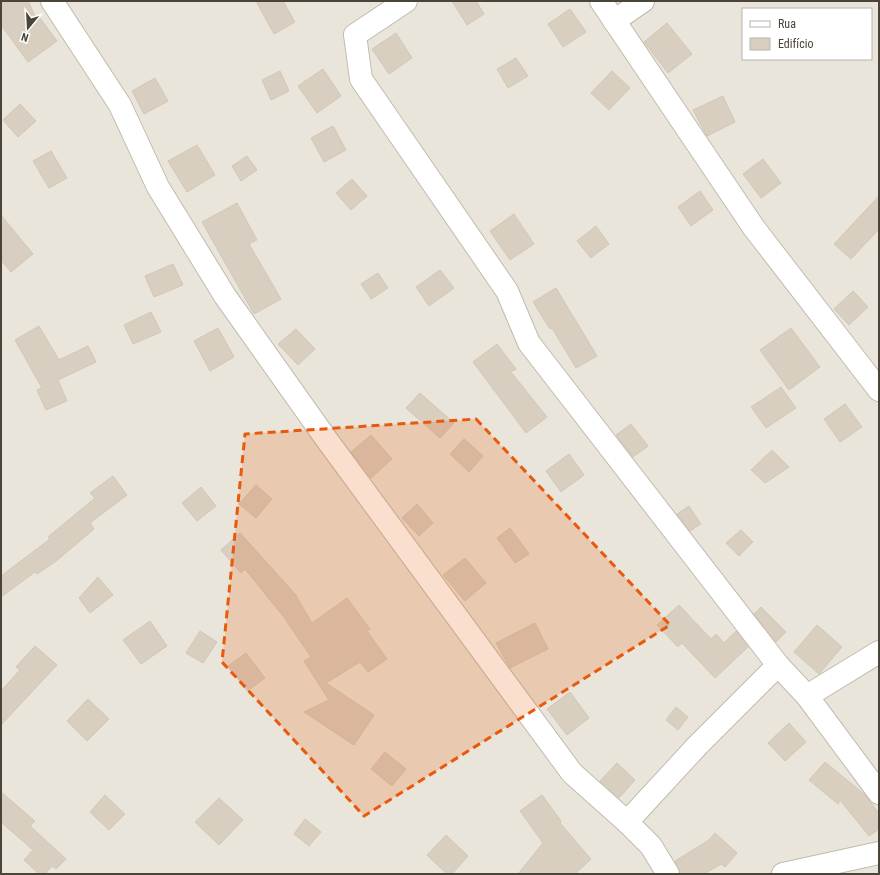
<svg xmlns="http://www.w3.org/2000/svg" width="880" height="875" font-family="'Roboto Condensed',sans-serif">
<rect width="100%" height="100%" fill="#f6f3ec"/>
<path fill="#eae5da" fill-rule="evenodd" d="M 1,1 L 879,1 L 879,874 L 1,874 ZM 743,9 L 871,9 L 871,59 L 743,59 Z"/>
<g fill="#d8cfc1" stroke="#d3c7b4">
<polygon points="1,1 28,1 37,20 40,18 57,41 28,62 1,25"/>
<polygon points="256,1 283,1 295,22 274,34"/>
<polygon points="452,1 476,1 484,14 467,25"/>
<polygon points="570,9 586,32 563,47 548,24"/>
<polygon points="667,23 692,54 668,73 644,42"/>
<polygon points="396,33 412,58 389,74 372,49"/>
<polygon points="516,58 528,76 508,88 497,69"/>
<polygon points="323,69 341,96 317,113 298,86"/>
<polygon points="280,71 289,91 271,100 262,80"/>
<polygon points="612,71 630,88 609,110 591,93"/>
<polygon points="155,78 168,101 144,114 132,91"/>
<polygon points="723,96 735,122 707,136 693,110"/>
<polygon points="20,104 36,121 18,137 3,120"/>
<polygon points="333,126 346,150 324,162 311,138"/>
<polygon points="197,145 215,175 187,192 168,161"/>
<polygon points="51,151 67,178 49,188 33,161"/>
<polygon points="247,156 257,170 241,181 232,166"/>
<polygon points="763,159 781,183 761,198 743,174"/>
<polygon points="352,179 367,196 351,210 336,193"/>
<polygon points="700,191 713,210 691,226 678,207"/>
<polygon points="879,196 879,229 851,259 834,244"/>
<polygon points="237,203 257,240 249,244 281,299 254,314 202,222"/>
<polygon points="514,214 534,244 510,260 490,231"/>
<polygon points="1,215 33,254 11,272 1,260"/>
<polygon points="596,226 609,244 591,258 577,241"/>
<polygon points="173,264 183,285 154,297 145,276"/>
<polygon points="440,270 454,288 429,306 416,287"/>
<polygon points="378,273 388,288 371,299 361,284"/>
<polygon points="556,288 597,356 576,368 552,328 550,329 533,302"/>
<polygon points="853,291 868,307 849,325 834,309"/>
<polygon points="151,312 161,332 133,344 124,325"/>
<polygon points="39,326 59,360 88,346 96,362 58,380 67,401 46,410 37,390 42,388 15,340"/>
<polygon points="218,328 234,357 210,371 194,341"/>
<polygon points="791,328 820,367 789,390 760,350"/>
<polygon points="296,329 315,349 298,365 278,344"/>
<polygon points="497,344 516,369 511,372 547,417 526,433 473,362"/>
<polygon points="781,387 796,408 766,428 751,407"/>
<polygon points="420,393 454,423 440,438 406,408"/>
<polygon points="845,404 862,427 840,442 824,419"/>
<polygon points="631,424 648,446 633,457 616,435"/>
<polygon points="371,435 392,459 371,478 351,452"/>
<polygon points="464,439 483,456 469,472 450,454"/>
<polygon points="772,450 789,467 765,483 751,470"/>
<polygon points="569,454 584,475 561,492 546,471"/>
<polygon points="113,476 127,495 90,523 94,529 55,562 37,574 35,572 1,597 1,576 50,539 48,537 95,498 90,493"/>
<polygon points="256,485 272,499 256,518 239,504"/>
<polygon points="201,487 216,506 197,521 182,503"/>
<polygon points="417,504 433,523 419,536 402,518"/>
<polygon points="689,506 701,524 690,531 677,514"/>
<polygon points="510,528 529,554 515,563 497,538"/>
<polygon points="741,530 753,542 739,556 726,543"/>
<polygon points="240,533 295,594 312,623 347,598 370,629 367,631 387,659 368,672 360,662 326,683 374,715 354,745 304,712 329,700 304,661 311,657 283,616 245,569 241,573 221,550"/>
<polygon points="465,558 486,583 465,601 443,575"/>
<polygon points="98,577 113,595 90,613 79,598"/>
<polygon points="679,605 711,639 716,634 724,643 736,631 748,647 715,678 682,643 678,647 657,625"/>
<polygon points="761,607 786,632 776,642 754,614"/>
<polygon points="150,621 167,646 141,664 123,640"/>
<polygon points="535,623 548,649 510,668 496,643"/>
<polygon points="817,625 842,647 819,674 794,652"/>
<polygon points="200,631 217,642 203,663 186,653"/>
<polygon points="35,646 57,665 1,725 1,691 20,670 16,667"/>
<polygon points="246,653 265,678 247,691 228,666"/>
<polygon points="570,692 589,718 567,735 547,709"/>
<polygon points="88,699 109,719 87,741 67,721"/>
<polygon points="676,707 688,717 678,730 666,720"/>
<polygon points="789,723 806,742 785,761 768,743"/>
<polygon points="385,752 406,769 392,786 371,769"/>
<polygon points="825,762 864,794 879,813 879,829 869,836 840,800 838,804 809,780"/>
<polygon points="617,763 635,780 619,798 600,781"/>
<polygon points="1,792 35,821 30,826 66,859 56,869 52,866 45,874 39,874 24,860 33,850 1,822"/>
<polygon points="105,795 125,814 109,830 90,812"/>
<polygon points="542,795 561,821 560,823 591,859 575,874 518,874 543,843 520,811"/>
<polygon points="219,798 243,820 219,845 195,822"/>
<polygon points="305,819 321,832 309,846 294,834"/>
<polygon points="715,833 737,853 725,867 721,864 704,874 680,874 675,861 709,840"/>
<polygon points="446,835 468,856 452,874 447,874 427,855"/>
</g>
<g fill="none" stroke-linecap="round" stroke-linejoin="round">
<defs>
<g id="minor">
<polyline points="52,1 120,105 158,187 225,296 327,440 572,773 627,822 651,846 668,874"/>
<polyline points="406,1 355,35 361,79 507,291 529,343 778,665 807,696 879,793"/>
<polyline points="601,1 754,228 879,390"/>
<polyline points="614,21 643,1"/>
<polyline points="807,696 879,652"/>
<polyline points="627,822 697,746 778,665"/>
<polyline points="783,874 879,853"/>
</g>
</defs>
<use href="#minor" stroke="#c2bbae" stroke-width="24"/>
<use href="#minor" stroke="#fff" stroke-width="22"/>
</g>
<path fill="#e8590c" fill-opacity="0.2" stroke="#e8590c" stroke-width="3" stroke-dasharray="8 5" stroke-linejoin="round" d="M 476,419 L 670,625 L 364,816 L 222,662 L 245,434 Z"/>
<rect width="880" height="875" fill="none" stroke="#4b4439" stroke-width="4"/>
<rect x="742" y="8" width="130" height="52" fill="#ffffff" stroke="#b7b4b0"/>
<rect x="750" y="21" width="20" height="6" fill="#ffffff" stroke="#b7b4b0"/>
<text x="778" y="28" font-size="12" fill="#4b4439">Rua</text>
<rect x="750" y="38" width="20" height="12" fill="#d8cfc1" stroke="#b7b4b0"/>
<text x="778" y="48" font-size="12" fill="#4b4439">Edifício</text>
<g transform="translate(28 28) rotate(198)" stroke="#ffffff" stroke-width="3" paint-order="stroke">
<path d="M0-3L7 15L0 10L-7 15Z" fill="#4b4439"/>
<text y="-6" font-size="11" font-weight="bold" text-anchor="middle" fill="#4b4439">N</text>
</g>
</svg>
